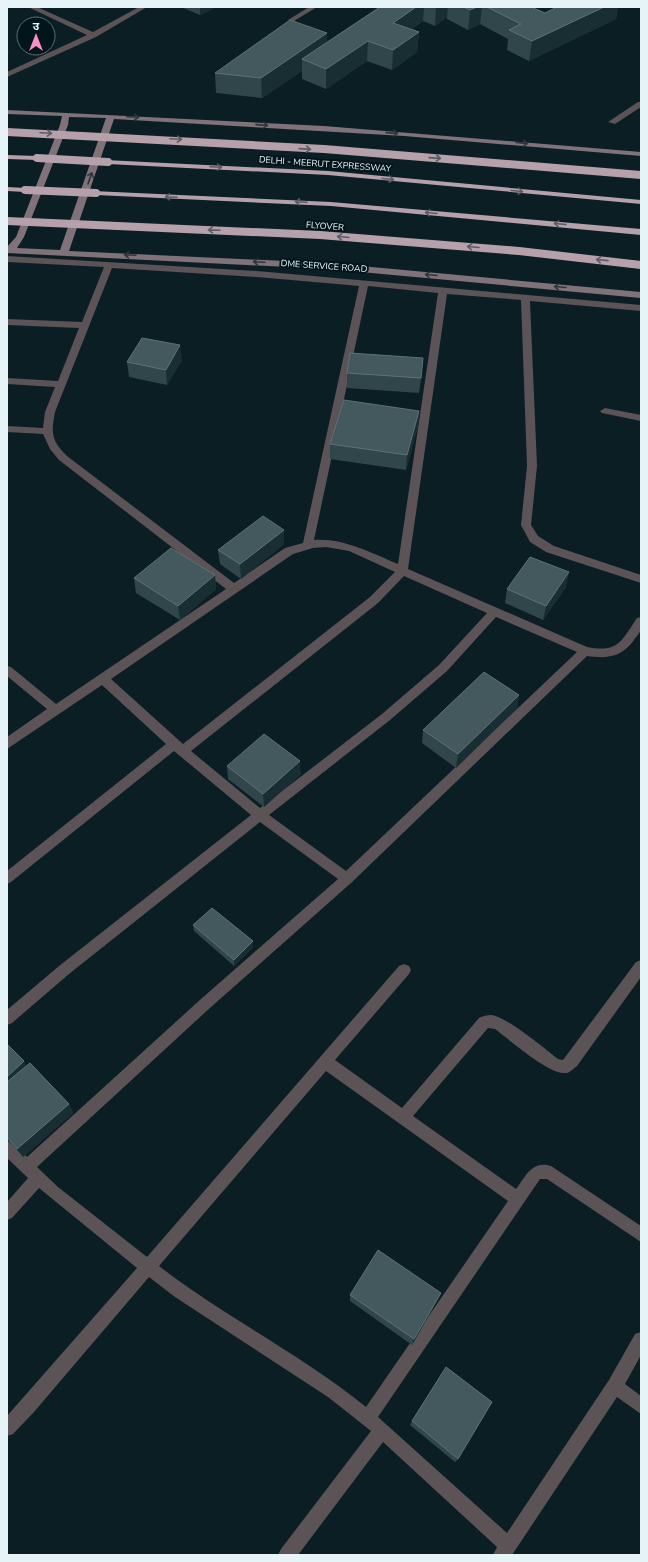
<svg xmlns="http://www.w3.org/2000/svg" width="648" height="1562" font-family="'Nunito Sans','Noto Sans Devanagari',sans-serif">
<rect width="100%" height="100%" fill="#0a1e23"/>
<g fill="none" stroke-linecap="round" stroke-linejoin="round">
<g fill="#5b5356" fill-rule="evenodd">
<polygon points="28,7 37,7 93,32 139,7 147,7 96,37 7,77 7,72 87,35"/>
<polygon points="309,7 317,7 294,21 288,20"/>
<polygon points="638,102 641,102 641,107 615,124 608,122"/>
<path d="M 7,256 L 257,271 L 641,305 L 641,311 L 530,301 L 537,466 L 531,525 L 538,536 L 554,546 L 641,575 L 641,583 L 546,552 L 530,542 L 521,525 L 527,466 L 521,300 L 447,294 L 408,569 L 587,647 C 618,653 621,642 637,618 L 641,617 C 641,621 642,626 641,629 C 640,633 636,637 634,640 C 622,657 607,659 587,656 L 351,883 L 211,1007 L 37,1167 L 58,1187 L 147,1257 L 399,966 L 404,964 L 409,966 L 411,970 L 409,974 L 335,1060 L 402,1108 L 479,1018 C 483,1016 487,1015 491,1015 C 506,1016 545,1049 558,1059 L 563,1060 L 636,962 L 641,960 L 641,977 L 577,1066 C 573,1069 569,1074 564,1073 C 547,1073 510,1040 495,1029 L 488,1028 L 413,1116 L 516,1189 C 526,1176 532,1160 551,1166 L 641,1226 L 641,1242 L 547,1179 L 540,1179 L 378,1417 L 507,1533 L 609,1380 L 635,1334 L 641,1332 L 641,1355 L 625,1384 L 641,1396 L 641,1414 L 617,1397 L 512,1555 L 493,1555 L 497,1547 L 383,1442 L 298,1555 L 278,1555 L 281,1549 L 371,1431 L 328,1397 L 175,1297 L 149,1277 L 34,1412 L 13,1434 L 7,1436 L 7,1416 L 137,1268 L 39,1188 L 12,1218 L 7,1220 L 7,1202 L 28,1178 L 7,1158 L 7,1141 L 12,1143 L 27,1157 L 201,999 L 338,879 L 260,822 L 69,974 L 12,1023 L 7,1025 L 7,1010 L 59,966 L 251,815 L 174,751 L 11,882 L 7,884 L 7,871 L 166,744 L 102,685 L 7,749 L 7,737 L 47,709 L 7,676 L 7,666 L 11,667 L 56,704 L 226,589 L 59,460 L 50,449 L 43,434 L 7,432 L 7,426 L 43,428 L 45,412 L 55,387 L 7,384 L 7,378 L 58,381 L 79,328 L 7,325 L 7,319 L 82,322 L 104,267 L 7,262 ZM 112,268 L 257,277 L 359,286 L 303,543 L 285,548 L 234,583 L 67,456 C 51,440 51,433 55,412 ZM 368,286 L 438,293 L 398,564 C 371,553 344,538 314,540 ZM 326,547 L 349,551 L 395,572 L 370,597 L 183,744 L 111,679 L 293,554 L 313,548 ZM 404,576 L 487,613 L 439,665 L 382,714 L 260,808 L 191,751 L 378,603 ZM 496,617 L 577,652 L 346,871 L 269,815 L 390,720 L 447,671 ZM 326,1071 L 508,1201 L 366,1407 C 301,1354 225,1317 159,1266 Z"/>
<polygon points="605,408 641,415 641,421 602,413 600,411"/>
</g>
<path fill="#807278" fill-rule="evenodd" d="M 7,110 L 324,126 L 641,152 L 641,156 L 404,136 L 114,119 L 69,251 L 328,263 L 641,292 L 641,298 L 328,269 L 7,253 L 7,247 L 16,237 L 60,125 L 62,116 L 7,114 ZM 69,117 L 106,118 L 60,250 L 17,248 L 24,237 L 68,125 Z"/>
<g fill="#b6a1aa" fill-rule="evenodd">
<polygon points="7,155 37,156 41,158 37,160 7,159"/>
<polygon points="105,160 328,171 641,200 641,204 328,175 108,164 105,164"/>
<polygon points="7,187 25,188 29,190 25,192 7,191"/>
<polygon points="93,191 331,202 641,229 641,235 331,206 96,195 92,193"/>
</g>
<g stroke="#b6a1aa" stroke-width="8">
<polyline points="7,132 324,149 641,175"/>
<polyline points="37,158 108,162"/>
<polyline points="25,190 96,193"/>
<polyline points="7,221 320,235 519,251 641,265"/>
</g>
</g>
<g fill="#31464b">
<polygon points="181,7 216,7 200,15"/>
<polygon points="380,7 531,7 545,13 554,9 551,7 618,7 616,19 529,61 507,50 508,39 480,24 468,30 447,19 447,17 435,26 423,21 412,29 419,32 417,52 392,70 367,61 326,89 302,79 302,71 262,98 216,93 215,73 327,42"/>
<polygon points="182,360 167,385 129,377 127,362"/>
<polygon points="347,373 422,373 419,393 347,388"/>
<polygon points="419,411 418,426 406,470 330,459 330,444"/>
<polygon points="284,530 284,544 241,579 220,564 218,550"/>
<polygon points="215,575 216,589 180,620 136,593 134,578"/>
<polygon points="566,587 543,620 505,603 507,589"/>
<polygon points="519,695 517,708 456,768 422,743 423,730"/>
<polygon points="227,766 301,774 264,807 228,779"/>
<polygon points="193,925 253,941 253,947 234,966 194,931"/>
<polygon points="7,1044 26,1066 69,1104 73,1113 23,1157 7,1139"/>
<polygon points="350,1295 438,1299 412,1345 350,1301"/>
<polygon points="412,1421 458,1459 455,1462 410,1425"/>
</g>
<g fill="#192e33">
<polygon points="200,7 216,7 200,15"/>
<polygon points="416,7 424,7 423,21 392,43 393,23"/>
<polygon points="436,7 448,7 447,17 435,26"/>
<polygon points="477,7 482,7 480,24 468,30 470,10"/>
<polygon points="604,7 618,7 616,19 529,61 532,41"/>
<polygon points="419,32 417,52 392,70 393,50"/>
<polygon points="327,33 327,53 302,59 302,71 262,98 261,78"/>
<polygon points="368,41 367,61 326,89 326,69"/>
<polygon points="7,43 9,53 7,54"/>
<polygon points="180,345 182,360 167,385 166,370"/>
<polygon points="423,358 422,373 419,393 421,378"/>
<polygon points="419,411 418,426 406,470 407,455"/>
<polygon points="284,530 284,544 241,579 240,564"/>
<polygon points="569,572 566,587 543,620 546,606"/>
<polygon points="215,575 216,589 180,620 178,606"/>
<polygon points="519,695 517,708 456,768 458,754"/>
<polygon points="300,761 301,774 264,807 263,794"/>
<polygon points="253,941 253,947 234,966 234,960"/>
<polygon points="24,1061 29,1071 7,1092 7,1077"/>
<polygon points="69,1104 73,1113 23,1157 17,1149"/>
<polygon points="441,1293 438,1299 412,1345 414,1339"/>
</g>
<g fill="#44595d" stroke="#5e7176">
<polygon points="380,7 416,7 393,23 419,32 393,50 368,41 326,69 302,59"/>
<polygon points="464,7 477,7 470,10"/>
<polygon points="487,7 531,7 545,13 557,7 604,7 532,41 509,30 521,24"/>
<polygon points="290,20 327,33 261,78 215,73"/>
<polygon points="142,338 180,345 166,370 127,362"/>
<polygon points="350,353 423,358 421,378 347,373"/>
<polygon points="344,400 419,411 407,455 330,444"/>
<polygon points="263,516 284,530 240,564 218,550"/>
<polygon points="171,548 215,575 178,606 134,578"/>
<polygon points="530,557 569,572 546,606 507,589"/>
<polygon points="484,672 519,695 458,754 423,730"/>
<polygon points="264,734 300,761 263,794 227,766"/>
<polygon points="212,908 253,941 234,960 193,925"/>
<polygon points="7,1044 24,1061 7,1077"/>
<polygon points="30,1063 69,1104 17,1149 7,1137 7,1082"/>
<polygon points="378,1250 441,1293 414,1339 350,1295"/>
<polygon points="446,1367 492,1402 458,1459 412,1421"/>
</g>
<defs><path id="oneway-shaft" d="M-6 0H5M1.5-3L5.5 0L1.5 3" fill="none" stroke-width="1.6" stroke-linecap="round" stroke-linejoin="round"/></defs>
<g stroke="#2e363b">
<use href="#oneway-shaft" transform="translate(133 117) rotate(3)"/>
<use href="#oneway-shaft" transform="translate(262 125) rotate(4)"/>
<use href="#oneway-shaft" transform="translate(392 133) rotate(4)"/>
<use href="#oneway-shaft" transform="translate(522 143) rotate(6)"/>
<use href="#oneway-shaft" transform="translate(90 178) rotate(-71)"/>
<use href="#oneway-shaft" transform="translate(130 255) rotate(-177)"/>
<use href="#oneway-shaft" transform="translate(259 262) rotate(-177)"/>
<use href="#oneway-shaft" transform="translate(431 275) rotate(-175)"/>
<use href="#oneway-shaft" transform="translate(560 287) rotate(-175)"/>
</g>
<g stroke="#5c5b62">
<use href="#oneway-shaft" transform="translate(46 133) rotate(3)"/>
<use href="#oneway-shaft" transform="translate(176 139) rotate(3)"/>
<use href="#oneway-shaft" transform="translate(305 149) rotate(4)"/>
<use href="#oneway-shaft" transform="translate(435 158) rotate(4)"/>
<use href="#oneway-shaft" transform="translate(216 167) rotate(3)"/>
<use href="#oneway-shaft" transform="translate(388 179) rotate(5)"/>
<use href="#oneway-shaft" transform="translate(517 191) rotate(5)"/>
<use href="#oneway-shaft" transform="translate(171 197) rotate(-177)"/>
<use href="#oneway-shaft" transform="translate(301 202) rotate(-177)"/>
<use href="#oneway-shaft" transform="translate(431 213) rotate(-175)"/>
<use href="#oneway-shaft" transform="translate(560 224) rotate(-175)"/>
<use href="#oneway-shaft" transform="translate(214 230) rotate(-178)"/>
<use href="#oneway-shaft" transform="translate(343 237) rotate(-175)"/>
<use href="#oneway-shaft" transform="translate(473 247) rotate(-175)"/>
<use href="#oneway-shaft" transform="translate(602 260) rotate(-174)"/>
</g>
<g text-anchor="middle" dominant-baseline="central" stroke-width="4" stroke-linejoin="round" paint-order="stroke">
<g font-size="9" fill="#e7f4f7" stroke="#02151a">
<text transform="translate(325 164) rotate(4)">DELHI - MEERUT EXPRESSWAY</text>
<text transform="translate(325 226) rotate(4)">FLYOVER</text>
<text transform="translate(324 266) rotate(4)">DME SERVICE ROAD</text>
</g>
</g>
<rect width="648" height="1562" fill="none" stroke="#e7f4f7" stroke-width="16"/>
<g transform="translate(36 36)"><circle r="19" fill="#02151a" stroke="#5e6e72"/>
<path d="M0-3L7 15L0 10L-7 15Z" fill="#fb8fc5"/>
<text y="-6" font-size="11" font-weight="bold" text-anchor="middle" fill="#e7f4f7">उ</text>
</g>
</svg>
